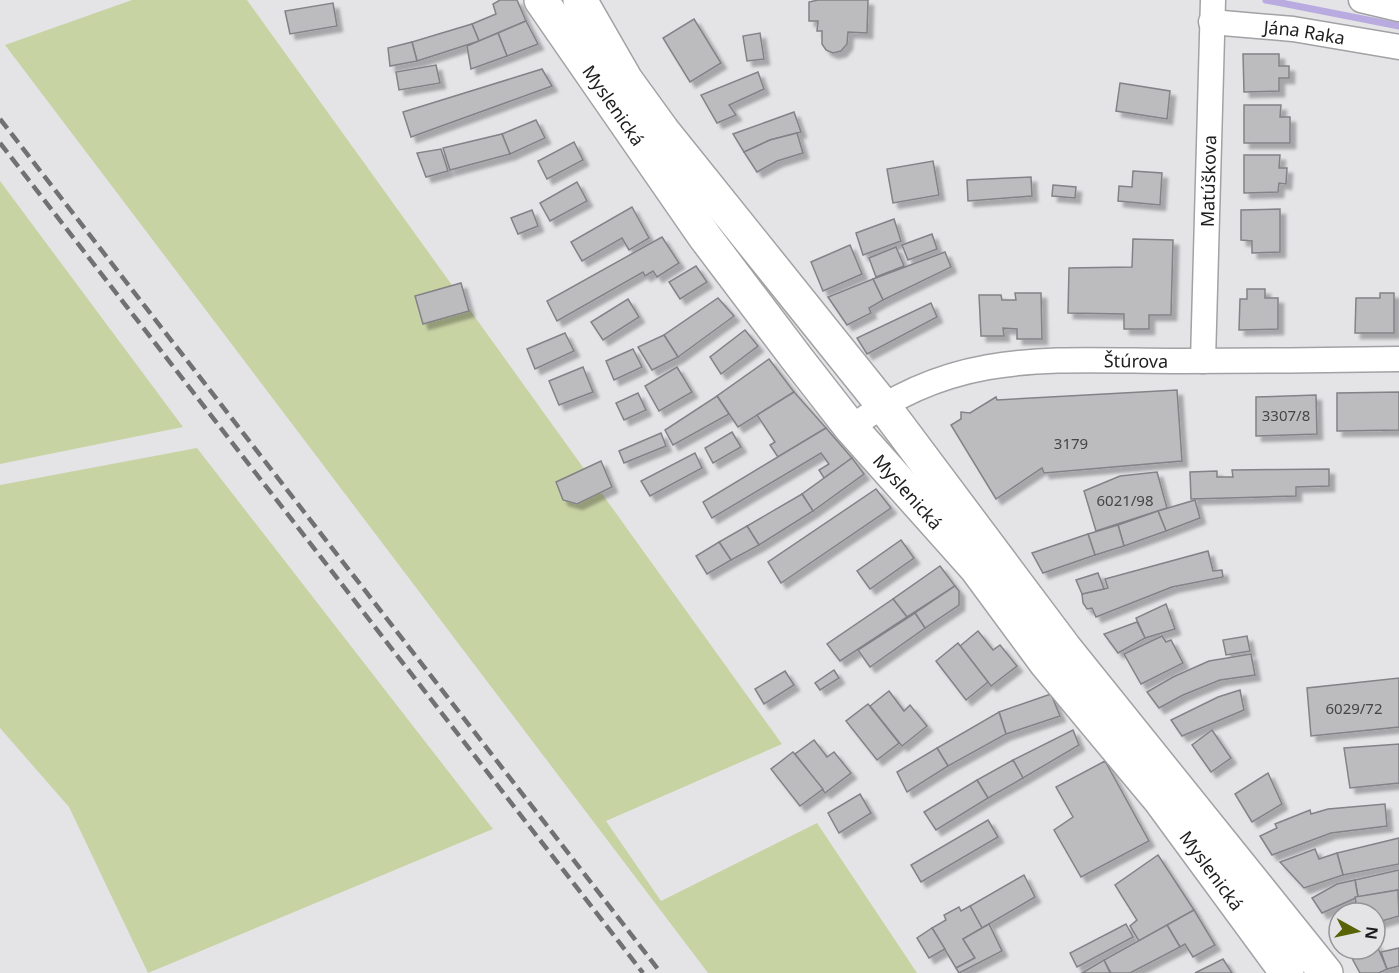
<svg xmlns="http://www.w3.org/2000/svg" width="1399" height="973" font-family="'Noto Sans',sans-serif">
<defs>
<filter id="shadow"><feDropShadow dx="5.5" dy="5.5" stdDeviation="1.5" flood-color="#0004"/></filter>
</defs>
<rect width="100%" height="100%" fill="#e4e4e7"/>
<g fill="#c8d3a4">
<polygon points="132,0 247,0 782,744 606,821 661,901 817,823 917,973 708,973 5,45"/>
<polygon points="0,181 183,427 0,464"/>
<polygon points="197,448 493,829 148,973 69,807 0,728 0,485"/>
</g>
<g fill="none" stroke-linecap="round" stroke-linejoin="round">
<polyline stroke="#b9abdf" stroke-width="7" points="1266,0 1399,26"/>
</g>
<g fill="#bcbcbf" stroke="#838286" stroke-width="1.5" filter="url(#shadow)">
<polygon points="500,0 517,0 526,21 479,41 472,24 496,14 493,4"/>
<polygon points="818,0 868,0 867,33 848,32 847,44 841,51 833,53 826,50 822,44 822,31 817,31 818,21 809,21 809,2"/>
<polygon points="333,3 337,26 290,34 285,11"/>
<polygon points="694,19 721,63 690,82 663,38"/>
<polygon points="526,21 538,44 507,56 498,33"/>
<polygon points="472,24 479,41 417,61 412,42"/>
<polygon points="498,33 507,56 471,69 467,46"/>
<polygon points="760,33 764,59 747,61 743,36"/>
<polygon points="412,42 417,61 390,66 388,48"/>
<polygon points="1243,54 1279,54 1279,66 1289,66 1289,78 1279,78 1279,91 1244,92"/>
<polygon points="436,65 440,83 399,90 396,72"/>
<polygon points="542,69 552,86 411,137 403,112"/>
<polygon points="758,72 764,89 729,105 736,115 717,123 701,95"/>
<polygon points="1120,83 1170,91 1167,119 1116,111"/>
<polygon points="1244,105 1281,105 1280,117 1290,117 1290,143 1244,143"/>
<polygon points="794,112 801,132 770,140 744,152 733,134"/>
<polygon points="536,120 545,138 510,154 502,134"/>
<polygon points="797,133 803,153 777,161 757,172 744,152 770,140"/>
<polygon points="502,134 510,154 450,170 443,148"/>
<polygon points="574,142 583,160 547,179 538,161"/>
<polygon points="441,149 448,171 426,177 417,153"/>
<polygon points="1244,155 1280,155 1279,168 1287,168 1286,184 1279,183 1278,192 1244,193"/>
<polygon points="933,161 939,195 893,203 887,169"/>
<polygon points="1133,171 1162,173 1160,205 1118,201 1119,186 1132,187"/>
<polygon points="1031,177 1032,196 968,201 967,180"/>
<polygon points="577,182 587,201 550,221 540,203"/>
<polygon points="1053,185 1076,187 1075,198 1052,196"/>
<polygon points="632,207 649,238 629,250 622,238 582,261 571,242"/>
<polygon points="1280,209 1280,252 1252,253 1252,241 1241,240 1241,210"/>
<polygon points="532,210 538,226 518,234 511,218"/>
<polygon points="894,219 901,241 863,255 856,233"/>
<polygon points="932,234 937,249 908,260 902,245"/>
<polygon points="662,237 679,263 657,277 653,271 645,276 643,272 557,321 547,301"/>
<polygon points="1133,239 1173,240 1171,315 1149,315 1149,329 1124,329 1124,314 1068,313 1069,268 1132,267"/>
<polygon points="850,245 862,274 823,291 811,262"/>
<polygon points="896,247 904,266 876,277 869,258"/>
<polygon points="945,252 951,267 883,300 873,279"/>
<polygon points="696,266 707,282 680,299 669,282"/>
<polygon points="873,279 883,300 869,308 871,313 847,325 828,297"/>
<polygon points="461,283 469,311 423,324 415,296"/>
<polygon points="1247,289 1265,289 1265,298 1278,298 1278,329 1239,330 1240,299 1247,299"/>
<polygon points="1015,293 1041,293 1042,339 1017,339 1017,329 1003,328 1004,336 981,336 979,295 1001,295 1002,300 1016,300"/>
<polygon points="1380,293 1394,293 1394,333 1355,333 1356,298 1380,298"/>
<polygon points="718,298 734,316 678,357 664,335"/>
<polygon points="628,299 639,317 603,340 591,322"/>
<polygon points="931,303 937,317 867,354 857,338"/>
<polygon points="745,330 758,346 721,374 710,357"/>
<polygon points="565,333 574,351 535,369 527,349"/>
<polygon points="664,335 678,357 652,370 638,347"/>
<polygon points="633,349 642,367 614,380 606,361"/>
<polygon points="769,359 794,392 738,427 717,396"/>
<polygon points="583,367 593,392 559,405 549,381"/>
<polygon points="677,367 692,392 659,411 645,386"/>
<polygon points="1177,390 1182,461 1044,473 1042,468 996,499 951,425 961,419 961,412 970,413 996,397 997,400"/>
<polygon points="794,392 826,428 778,457 770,445 775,442 757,415"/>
<polygon points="1399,392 1399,430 1337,431 1337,393"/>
<polygon points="638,393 646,410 624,420 616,403"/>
<polygon points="1316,395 1317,434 1256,436 1256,397"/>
<polygon points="717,396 729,414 673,445 665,430"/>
<polygon points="826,428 852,458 824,478 819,470 829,464 821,453 712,518 703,502"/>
<polygon points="732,432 741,447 713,463 705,448"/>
<polygon points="661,433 666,446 624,463 619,451"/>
<polygon points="695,453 702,468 650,496 641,481"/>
<polygon points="852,458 864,474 813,511 802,494"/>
<polygon points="601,461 612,487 577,504 563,500 556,482"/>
<polygon points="1329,469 1329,486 1296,487 1296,496 1191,499 1190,472 1217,471 1217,477 1233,477 1232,470"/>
<polygon points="1157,472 1167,508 1096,531 1084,491 1120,476"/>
<polygon points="876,489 891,508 781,583 768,562"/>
<polygon points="802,494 813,511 759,545 747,526"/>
<polygon points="1195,500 1200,518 1166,531 1158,511"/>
<polygon points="1158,511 1166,531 1124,546 1118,525"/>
<polygon points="1118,525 1124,546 1095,555 1088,534"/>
<polygon points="747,526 759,545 731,560 719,542"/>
<polygon points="1088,534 1095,555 1043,573 1032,553"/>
<polygon points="901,540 914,558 870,589 857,571"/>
<polygon points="719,542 731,560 707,574 696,556"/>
<polygon points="1208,551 1213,571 1222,570 1223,577 1172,587 1096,617 1092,608 1087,609 1083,603 1082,594 1108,588 1105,579"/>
<polygon points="940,566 955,586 907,617 893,599"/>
<polygon points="1098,573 1104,589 1082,594 1076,580"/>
<polygon points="955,586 959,591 959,605 925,628 915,613"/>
<polygon points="893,599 907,617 840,661 827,644"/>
<polygon points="1166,604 1175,629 1145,638 1136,618"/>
<polygon points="915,613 925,628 870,667 858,650"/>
<polygon points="1137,622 1145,638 1118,653 1104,634"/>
<polygon points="978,631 993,650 1000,645 1017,666 991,686 960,646"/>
<polygon points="1162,636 1166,642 1171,640 1183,663 1141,684 1124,654"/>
<polygon points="1247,636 1250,651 1226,655 1223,640"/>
<polygon points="958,643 988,682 966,700 936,661"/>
<polygon points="1251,654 1255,675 1220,680 1183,695 1159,708 1147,692 1173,677 1209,661"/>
<polygon points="834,670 839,678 820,690 815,683"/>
<polygon points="785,671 794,685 764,704 755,689"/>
<polygon points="1399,678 1399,727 1311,736 1307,688"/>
<polygon points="1240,690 1244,710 1182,736 1171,720 1218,697"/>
<polygon points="889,691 904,711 910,705 927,726 902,746 870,706"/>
<polygon points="1051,694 1060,716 1006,734 999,712"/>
<polygon points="868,704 899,743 877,760 846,721"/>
<polygon points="999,712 1006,734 948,766 937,748"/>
<polygon points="1073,730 1079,745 1023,778 1013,760"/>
<polygon points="1212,730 1231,758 1211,772 1192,745"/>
<polygon points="814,740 827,757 834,752 851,773 825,793 795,754"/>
<polygon points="1399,744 1399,783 1350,788 1344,748"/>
<polygon points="937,748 948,766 907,792 897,772"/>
<polygon points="793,752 823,789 800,806 771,769"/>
<polygon points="1013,760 1023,778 988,798 977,780"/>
<polygon points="1105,761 1149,841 1081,877 1054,830 1073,817 1056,787"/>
<polygon points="1268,773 1282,804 1252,822 1235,794"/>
<polygon points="977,780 988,798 936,830 924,812"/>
<polygon points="860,794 871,813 839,833 828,813"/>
<polygon points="1385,804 1387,826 1331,833 1272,855 1260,836 1277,828 1275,824 1310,810 1311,814 1328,809"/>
<polygon points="988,820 998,837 921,882 911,865"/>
<polygon points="1399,838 1399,864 1343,875 1337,853"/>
<polygon points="1315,849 1319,859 1337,853 1343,875 1304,888 1280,862"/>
<polygon points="1158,855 1194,910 1139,941 1130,926 1137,920 1115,885"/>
<polygon points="1399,870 1399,890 1358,897 1355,880"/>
<polygon points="1024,875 1035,897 982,928 970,906"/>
<polygon points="1355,880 1358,897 1322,913 1312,898 1337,884"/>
<polygon points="1398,890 1399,916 1375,923 1375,913 1358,913 1355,897"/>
<polygon points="970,906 982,928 963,939 975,958 956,968 932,928 946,920 944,915 959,907 961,911"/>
<polygon points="1194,910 1215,945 1193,957 1185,944 1180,947 1167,925"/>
<polygon points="989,924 1002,951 959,973 956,968 975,958 963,939"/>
<polygon points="1126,924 1133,937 1077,967 1070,953"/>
<polygon points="1167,925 1180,947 1130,973 1111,973 1104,960"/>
<polygon points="932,928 945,949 929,958 917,938"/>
<polygon points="1375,941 1387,969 1379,973 1360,973 1348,951 1375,949"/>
<polygon points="1399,948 1399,966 1387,969 1381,952"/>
<polygon points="1223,959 1232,973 1195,973"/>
<polygon points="1104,960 1110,973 1082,973"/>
</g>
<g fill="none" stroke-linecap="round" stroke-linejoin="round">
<defs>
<g id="street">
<polyline points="1361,0 1399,9"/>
<path id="s1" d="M 1211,22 L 1293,29 L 1399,47"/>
<path id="s2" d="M 1203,361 L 1213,0"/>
<path id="s3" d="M 851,428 C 956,347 1056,361 1181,361 C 1254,361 1326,360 1399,359"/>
</g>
<g id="secondary">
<path id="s4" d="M 541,0 L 705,237 L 798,360 L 851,428 L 976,568 L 1046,663 L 1160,800 L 1287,973"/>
<polyline points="580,0 626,80 663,131 882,404 1064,647 1326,973"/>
</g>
</defs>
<use href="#street" stroke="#a2a1a4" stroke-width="27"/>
<use href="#secondary" stroke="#a2a1a4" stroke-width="36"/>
<use href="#street" stroke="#fff" stroke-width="24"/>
<use href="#secondary" stroke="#fff" stroke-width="33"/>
<g stroke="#717173" stroke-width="4.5" stroke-dasharray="12 6" stroke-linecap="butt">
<polyline points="0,119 661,973"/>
<polyline points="0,143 643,973"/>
</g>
</g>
<g text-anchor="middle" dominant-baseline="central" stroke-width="6" stroke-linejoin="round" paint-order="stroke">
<g font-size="15" fill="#454546">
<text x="1286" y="415">3307/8</text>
<text x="1071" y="443">3179</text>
<text x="1125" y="500">6021/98</text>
<text x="1354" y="708">6029/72</text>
</g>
<g font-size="18" fill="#1d1d1e" stroke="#e4e4e7">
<text stroke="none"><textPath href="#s1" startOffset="94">Jána Raka</textPath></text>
<text stroke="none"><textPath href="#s4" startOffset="128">Myslenická</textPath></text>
<text stroke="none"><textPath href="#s2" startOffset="180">Matúškova</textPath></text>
<text stroke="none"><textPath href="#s3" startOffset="300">Štúrova</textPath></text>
<text stroke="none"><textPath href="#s4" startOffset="614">Myslenická</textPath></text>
<text stroke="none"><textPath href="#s4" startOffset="1100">Myslenická</textPath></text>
</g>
</g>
<g transform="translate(1357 931) rotate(98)"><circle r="28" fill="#e4e4e7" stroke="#949497" stroke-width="1.5"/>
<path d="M0-4.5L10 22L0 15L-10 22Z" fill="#576305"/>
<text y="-9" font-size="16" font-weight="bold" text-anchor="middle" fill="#1d1d1e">N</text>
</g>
</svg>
